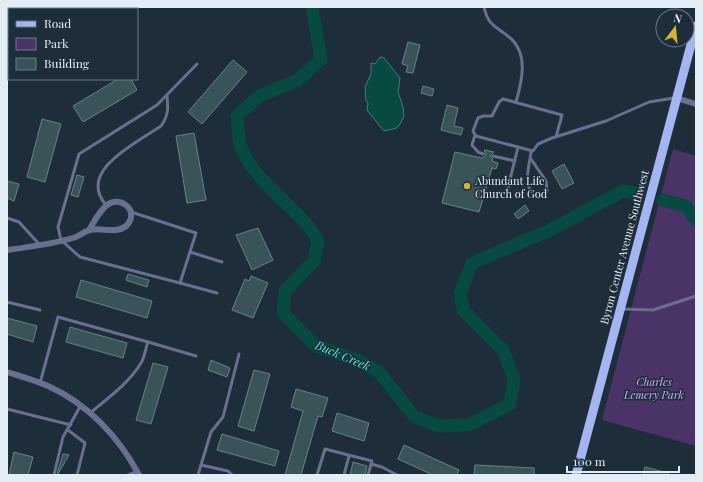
<svg xmlns="http://www.w3.org/2000/svg" width="703" height="482" font-family="'Playfair Display',serif">
<rect width="100%" height="100%" fill="#1d2d3a"/>
<polygon fill="#493367" points="673,149 696,156 696,446 602,420"/>
<polygon fill="#064a42" stroke="#487b78" points="380,57 384,58 400,78 398,92 403,107 404,116 400,124 397,128 384,131 367,110 368,103 366,101 365,87 371,74 371,63 375,64"/>
<g fill="none" stroke-linecap="round" stroke-linejoin="round">
<g stroke="#064a42" stroke-width="13">
<path d="M 312,7 L 321,59 L 298,80 L 259,96 L 237,116 C 238,125 238,138 241,147 C 256,186 300,207 318,241 L 314,261 L 285,291 L 283,313 L 316,346 L 357,360 L 378,371 L 415,417 L 438,426 L 469,425 L 510,404 L 514,379 L 503,350 L 463,310 L 460,294 L 472,263 L 548,231 L 623,191 L 636,193"/>
<polyline points="663,200 686,206 696,220"/>
</g>
</g>
<g fill="#395358" stroke="#678288">
<polygon points="408,42 420,45 413,73 406,72 408,66 402,64"/>
<polygon points="233,60 247,72 202,124 188,112"/>
<polygon points="118,79 131,79 137,90 83,122 73,106"/>
<polygon points="423,86 434,89 432,96 421,93"/>
<polygon points="447,105 458,108 454,126 463,128 461,135 441,130"/>
<polygon points="42,119 61,124 45,182 27,177"/>
<polygon points="194,133 206,200 187,203 176,136"/>
<polygon points="484,150 494,152 490,156 493,159 492,161 498,163 496,169 492,168 479,212 442,203 455,152 482,158 486,155"/>
<polygon points="564,164 574,183 562,189 552,171"/>
<polygon points="77,175 84,177 78,197 71,195"/>
<polygon points="7,181 19,184 14,201 7,198"/>
<polygon points="525,205 529,211 518,219 514,214"/>
<polygon points="258,228 273,260 252,270 236,235"/>
<polygon points="128,274 149,280 147,287 126,280"/>
<polygon points="251,276 268,283 253,318 232,310 245,279 249,281"/>
<polygon points="81,280 152,301 147,318 76,297"/>
<polygon points="7,318 37,326 33,342 7,334"/>
<polygon points="70,327 127,343 123,358 66,342"/>
<polygon points="211,360 230,368 227,377 208,370"/>
<polygon points="153,363 168,367 151,424 136,420"/>
<polygon points="254,370 270,374 254,431 238,426"/>
<polygon points="296,389 328,398 322,417 318,416 301,475 285,475 303,411 291,407"/>
<polygon points="337,413 369,423 364,441 332,431"/>
<polygon points="222,434 279,451 275,466 217,450"/>
<polygon points="404,445 459,470 457,475 433,475 398,459"/>
<polygon points="14,452 33,457 28,475 9,475"/>
<polygon points="63,454 69,455 58,474 57,474"/>
<polygon points="353,462 367,466 365,475 350,475"/>
<polygon points="475,465 534,468 534,475 474,475"/>
<polygon points="645,467 668,473 668,475 643,475"/>
</g>
<g fill="none" stroke-linecap="round" stroke-linejoin="round">
<g stroke="#68708e" stroke-width="3">
<path d="M 484,7 C 488,26 496,26 509,37 C 529,53 522,81 516,102"/>
<polyline points="475,135 472,145 478,152 483,154"/>
<polyline points="556,137 562,115 503,99 499,102 492,116 483,116 478,118 473,131 476,136 533,151 538,144 552,138 606,121 649,102 674,98"/>
<polyline points="493,156 515,161"/>
<path d="M 531,159 L 546,181 L 547,191 L 544,195 L 536,196 C 521,186 530,166 531,151"/>
<polyline points="507,192 518,147"/>
<path d="M 106,205 C 76,171 138,142 161,126 C 169,115 168,107 167,95"/>
<polyline points="131,212 196,233 180,283 80,257 61,240 58,227 79,154 157,105 197,64"/>
<polyline points="7,218 19,222 39,244"/>
<polyline points="190,252 222,262"/>
<polyline points="180,283 217,293"/>
<polyline points="7,302 40,310"/>
<polyline points="622,309 653,310 696,296"/>
<polyline points="40,383 58,317 148,342"/>
<polyline points="7,409 71,425"/>
<path d="M 90,413 C 108,398 129,383 141,363 C 145,357 145,349 148,342 L 196,356"/>
<polyline points="68,430 85,443 77,475"/>
<polyline points="371,464 382,467 397,475"/>
<polyline points="201,465 228,471 232,475"/>
<polyline points="54,475 63,437 81,405"/>
<polyline points="128,475 137,471"/>
<polyline points="198,475 211,432 223,417 239,354"/>
<polyline points="317,475 325,449 372,461 368,475"/>
<polyline points="344,475 349,456"/>
</g>
<g stroke="#68708e" stroke-width="6">
<polyline points="676,98 696,104"/>
<path d="M 7,250 C 30,247 54,244 76,237 C 81,235 85,231 90,230 C 101,227 119,235 128,224 C 139,210 120,195 107,205 C 100,210 94,222 89,230"/>
<path d="M 7,372 C 20,376 35,380 48,386 C 88,404 119,437 139,475"/>
</g>
<polyline stroke="#a4b5f1" stroke-width="9" points="576,475 696,26"/>
</g>
<circle fill="#d6b534" stroke="#1d2d3a" stroke-width="1.5" cx="467" cy="186" r="4"/>
<g text-anchor="middle" dominant-baseline="central" stroke-width="3" stroke-linejoin="round" paint-order="stroke">
<g font-size="11" fill="#e3edf6" stroke="#1d2d3a" text-anchor="start">
<text x="475" y="180">Abundant Life<tspan x="475" dy="13">Church of God</tspan></text>
</g>
<g font-size="11" fill="#e3edf6" stroke="#1d2d3a">
<text transform="translate(624 247) rotate(-75)">Byron Center Avenue Southwest</text>
</g>
<g font-size="11" font-style="italic" fill="#ccaef9" stroke="#1d2d3a">
<text x="654" y="381">Charles<tspan x="654" dy="13">Lemery Park</tspan></text>
</g>
<g font-size="12" font-style="italic" fill="#51f1dd" stroke="#1d2d3a">
<text transform="translate(343 355) rotate(23)">Buck Creek</text>
</g>
</g>
<rect width="703" height="482" fill="none" stroke="#e3edf6" stroke-width="16"/>
<rect x="8" y="8" width="130" height="72" fill="#1d2d3a" stroke="#6c7a85"/>
<rect x="16" y="21" width="20" height="6" fill="#a4b5f1" stroke="#6c7a85"/>
<text x="44" y="28" font-size="12" fill="#e3edf6">Road</text>
<rect x="16" y="38" width="20" height="12" fill="#493367" stroke="#6c7a85"/>
<text x="44" y="48" font-size="12" fill="#e3edf6">Park</text>
<rect x="16" y="58" width="20" height="12" fill="#395358" stroke="#6c7a85"/>
<text x="44" y="68" font-size="12" fill="#e3edf6">Building</text>
<g transform="translate(675 28) rotate(16)"><circle r="19" fill="#1d2d3a" stroke="#6c7a85"/>
<path d="M0-3L7 15L0 10L-7 15Z" fill="#d6b534"/>
<text y="-6" font-size="11" font-weight="bold" text-anchor="middle" fill="#e3edf6">N</text>
</g>
<path d="M567 466v6h112v-6" fill="none" stroke="#e3edf6" stroke-width="2"/>
<text x="573" y="466" font-size="12" fill="#e3edf6" stroke="#1d2d3a" stroke-width="3" paint-order="stroke">100 m</text>
</svg>
